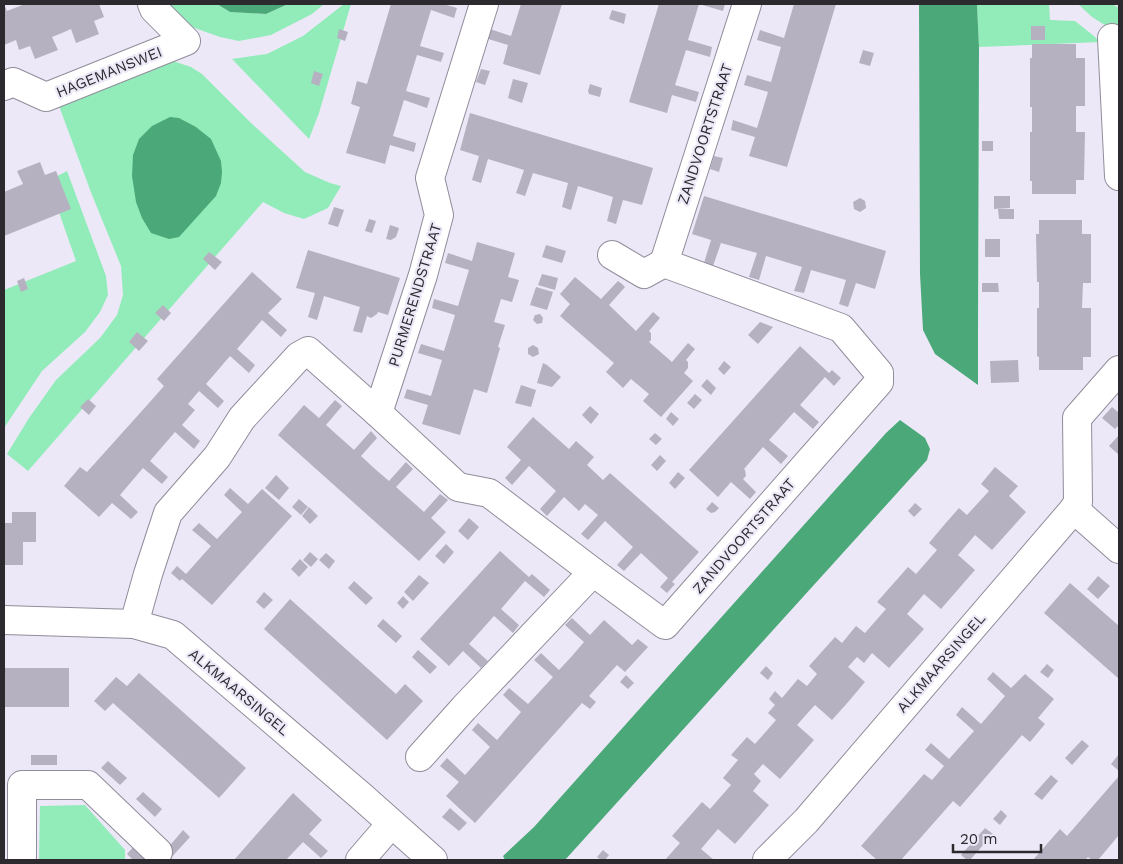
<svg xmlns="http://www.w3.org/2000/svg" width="1123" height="864" font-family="'Work Sans',sans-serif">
<rect width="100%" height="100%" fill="#ede8f7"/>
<g fill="#92ecba">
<polygon points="165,4 217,4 230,12 266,14 288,4 324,4 312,14 271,35 239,41 220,37 189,26"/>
<polygon points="344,4 351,4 319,113 309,139 232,59 267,54 303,36"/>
<polygon points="977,4 1049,4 1050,20 1075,21 1094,36 1100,42 979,47"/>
<polygon points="1078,4 1112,4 1119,8 1119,34 1092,17"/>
<polygon points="173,61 191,67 202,74 250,122 305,172 330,183 341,186 328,208 304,219 284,213 263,202 28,471 7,454 29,418 56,380 100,338 117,315 123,295 121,266 92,195 59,106"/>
<polygon points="67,171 106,276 108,295 100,312 85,332 42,371 4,428 4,290 76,261 48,181"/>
<polygon points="85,805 125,850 125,860 39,860 40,806"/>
</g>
<g fill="#4ba979">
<polygon points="217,4 288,4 266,14 230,12"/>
<polygon points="919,4 977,4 979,47 978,329 978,385 935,354 923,330 920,274"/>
<polygon points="170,117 179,118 196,127 211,139 221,161 222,172 221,183 216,196 179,237 169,239 151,233 142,218 136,202 132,176 133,155 139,139 152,126"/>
<polygon points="900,420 925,438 930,449 927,460 565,860 505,860 503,856 534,827 886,433"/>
</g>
<g fill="#b6b1c0">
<polygon points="4,4 7,11 25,4 99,4 104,17 94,21 99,34 76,43 71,29 62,33 52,37 58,50 35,59 30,46 19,50 16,40 4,45"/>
<polygon points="391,4 443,4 457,8 454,18 431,10 420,46 444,53 441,62 417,55 406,91 430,98 427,108 404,100 393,136 416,143 414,152 390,145 385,164 346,153 360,107 351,104 357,81 367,84"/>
<polygon points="521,4 562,4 540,75 503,64 508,45 485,38 487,28 511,36"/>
<polygon points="659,4 699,4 688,40 712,47 710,57 686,50 675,85 699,92 696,102 672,95 667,113 629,102"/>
<polygon points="699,4 725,4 723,11"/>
<polygon points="794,4 836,4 787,167 749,156 755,137 731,130 733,120 757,128 768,92 744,85 747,75 771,82 781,47 757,40 760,30 784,38"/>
<polygon points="612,10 626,14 624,24 609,19"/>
<rect x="1031" y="26" width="14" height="14"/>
<polygon points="339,29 348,32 345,41 337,38"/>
<polygon points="1032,44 1076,44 1076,58 1085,58 1085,106 1076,106 1076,132 1085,132 1084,180 1076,180 1076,194 1032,194 1032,181 1030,181 1030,132 1032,132 1032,107 1030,107 1030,58 1032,58"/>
<polygon points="863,50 874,53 870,66 859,63"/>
<polygon points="481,69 490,71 485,85 476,82"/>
<polygon points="314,71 323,74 319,86 311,83"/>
<polygon points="513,79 528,83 522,103 508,98"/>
<polygon points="590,84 602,88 600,97 589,94 588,91"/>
<polygon points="470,113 653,168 642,205 623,200 616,224 607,221 613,197 578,186 571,210 562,207 568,183 533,173 525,196 516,193 524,170 488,159 481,183 472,180 479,156 460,150"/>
<rect x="982" y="141" width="11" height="10"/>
<polygon points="714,156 723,158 719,172 710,169"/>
<polygon points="40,162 45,175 56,171 71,209 4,236 4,192 23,184 17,171"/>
<polygon points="704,196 886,251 875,289 856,283 848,307 839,304 846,280 811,270 804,293 794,291 802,267 766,256 759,280 749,277 757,253 721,243 713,266 704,263 711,240 692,234"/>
<polygon points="994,196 1010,196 1010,208 994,209"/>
<polygon points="860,198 865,201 866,208 860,212 854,209 853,202"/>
<polygon points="334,207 344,210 338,227 328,224"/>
<polygon points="998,209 1014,209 1014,219 999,219"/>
<polygon points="369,219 376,221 372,233 365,231"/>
<polygon points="1039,220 1082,220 1082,234 1091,234 1091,283 1083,283 1082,308 1091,308 1091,357 1083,357 1083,370 1039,370 1039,357 1037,356 1037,308 1039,308 1039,282 1037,282 1036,234 1039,234"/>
<polygon points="390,225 399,228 396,237 391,240 386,239"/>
<rect x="985" y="239" width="15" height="18"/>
<polygon points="477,242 515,253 508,277 519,280 512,302 501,299 494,322 505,325 498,347 500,348 487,393 474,389 460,435 422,424 428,405 404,398 407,389 431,396 442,360 418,353 421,344 444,351 455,315 432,308 434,299 458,306 469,270 445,263 448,253 472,261"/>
<polygon points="546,245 566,251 562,263 542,257"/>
<polygon points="308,250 400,278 388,315 378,312 377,314 371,318 367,316 362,333 353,331 360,307 324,296 317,320 308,317 315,293 296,288"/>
<polygon points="209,252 222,262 215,270 203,259"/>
<polygon points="252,272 282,299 268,313 287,330 281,337 262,320 237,349 255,365 249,373 230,356 206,384 224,401 218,408 199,391 188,404 195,410 182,425 200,441 194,449 175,432 150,461 168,477 162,484 143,468 120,495 138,512 131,519 112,503 99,517 64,486 80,467 87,472 149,403 164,386 157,379"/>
<polygon points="542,274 558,278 555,290 538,285"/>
<polygon points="575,277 601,299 618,281 622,284 625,287 609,305 636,331 653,312 660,318 649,331 651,333 651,340 649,342 672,362 688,343 695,349 686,360 688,362 688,368 684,373 693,381 661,417 643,401 649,394 631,379 623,388 606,372 614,363 560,316 570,304 560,294"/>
<polygon points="24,278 28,289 21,292 17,281"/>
<polygon points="982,283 998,283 999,292 982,292"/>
<polygon points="536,287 553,292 547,310 530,305"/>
<polygon points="163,305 171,313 164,321 155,313"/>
<polygon points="540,314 543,318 542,323 537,324 533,320 535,315"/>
<polygon points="760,322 773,327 758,344 748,335"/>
<polygon points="137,332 148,341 139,351 129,342"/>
<polygon points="533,345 538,348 539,354 533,357 528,354 528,348"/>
<polygon points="800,346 829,373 832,370 841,378 834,386 825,377 800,405 819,422 813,429 794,412 769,440 788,456 781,464 763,447 744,469 745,470 746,476 743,479 756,492 750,499 731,482 718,497 689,470"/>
<polygon points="1018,360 1019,382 991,383 990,361"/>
<polygon points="724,361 731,367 724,375 718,369"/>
<polygon points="543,363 547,365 561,377 552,387 537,383"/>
<polygon points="707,379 716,388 711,395 701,386"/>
<polygon points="521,385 536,390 531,407 515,403"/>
<polygon points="695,394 702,400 694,409 687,403"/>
<polygon points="88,399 96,406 89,415 80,407"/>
<polygon points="335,400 342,406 326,425 354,450 371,431 377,438 361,456 375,469 389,481 406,462 413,469 396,487 424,512 440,494 448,500 431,518 446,532 419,561 278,435 304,405 319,418"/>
<polygon points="590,406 599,414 591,424 582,415"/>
<polygon points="1112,407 1119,413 1119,425 1115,429 1102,418"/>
<polygon points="671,412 679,419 673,426 666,419"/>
<polygon points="533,417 569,449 576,441 594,457 587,465 603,480 610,473 699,552 672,582 675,584 667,593 660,587 668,578 641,553 624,571 617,565 633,547 605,521 588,540 581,534 598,515 585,504 579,511 564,497 547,516 540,509 556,491 529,466 512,485 505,478 521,460 507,447"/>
<polygon points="655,433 662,439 656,445 649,439"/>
<polygon points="1119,435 1119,455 1109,446"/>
<polygon points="660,455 666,461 657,471 651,465"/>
<polygon points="995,467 1018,486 1009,496 1026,512 992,550 975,535 958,555 975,570 941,609 924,594 907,614 924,629 889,668 872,653 864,663 857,657 848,667 865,682 849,701 832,720 815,705 805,716 797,725 814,740 780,779 763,764 754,774 761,781 753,791 769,805 735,844 718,829 701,849 714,860 665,860 680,843 672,836 702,802 710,809 731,785 723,778 738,760 731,755 747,737 755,744 776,720 768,713 775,705 769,699 775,691 782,698 798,679 807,686 817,674 809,666 835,637 842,643 856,626 865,633 886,609 877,602 893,584 908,567 916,574 937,550 929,543 944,525 959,508 967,515 989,491 981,484"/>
<polygon points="678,472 685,478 675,489 669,483"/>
<polygon points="276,475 289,488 279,500 265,488"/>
<polygon points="230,488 248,504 262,489 292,516 212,605 182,579 180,581 171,573 177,566 186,574 211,546 192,530 199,523 217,539 242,512 224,495"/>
<polygon points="299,499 308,507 301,515 292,507"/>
<polygon points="712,502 719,508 715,512 711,513 706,509"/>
<polygon points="915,503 922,509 914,517 908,511"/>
<polygon points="309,507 318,516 310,524 302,516"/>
<polygon points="12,512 36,512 36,542 23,542 23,565 4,565 4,523 12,523"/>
<polygon points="469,518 479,527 468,540 458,531"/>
<polygon points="446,544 454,552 444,564 435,556"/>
<polygon points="500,551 529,577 532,574 550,590 544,597 525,581 501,609 519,625 513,633 494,616 469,644 488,661 481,668 463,651 449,666 420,639"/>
<polygon points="310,552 318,559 311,567 303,560"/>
<polygon points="326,553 335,561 329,569 319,560"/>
<polygon points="300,559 308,567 299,577 291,569"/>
<polygon points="419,575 429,583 413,601 404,592"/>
<polygon points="1098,576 1110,586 1098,599 1087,589"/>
<polygon points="354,581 373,598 366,605 348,588"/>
<polygon points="1070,583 1119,626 1119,679 1044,613"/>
<polygon points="264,592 273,600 264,609 256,602"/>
<polygon points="403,596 409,602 403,609 397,603"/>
<polygon points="290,599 396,694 405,684 423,701 387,740 264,629"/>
<polygon points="572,618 590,635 604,620 632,645 638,639 648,647 625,672 617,665 589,696 596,702 590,709 582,703 475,823 446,796 459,782 440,766 447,758 465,775 490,747 472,730 478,723 497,740 521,712 503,695 509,688 528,704 553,677 534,660 541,653 559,670 572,656 584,642 565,625"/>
<polygon points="383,619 402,636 396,643 377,626"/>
<polygon points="418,650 437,667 430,674 412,657"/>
<polygon points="1047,664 1054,670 1048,678 1040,672"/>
<polygon points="766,666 773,673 768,680 760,673"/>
<rect x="4" y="668" width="65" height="39"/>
<polygon points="993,672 1011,688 1025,674 1054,699 1038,718 1045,724 1030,742 1022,735 960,807 953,801 901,860 877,860 861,846 924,774 932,780 944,766 925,750 931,743 949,759 974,731 956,715 962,707 981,724 1005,696 987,679"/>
<polygon points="139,673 246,768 219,798 113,703 105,711 94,701 116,677 127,686"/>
<polygon points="626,675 634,683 628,689 620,682"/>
<polygon points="1082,740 1089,746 1072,765 1065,758"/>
<polygon points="1119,754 1119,771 1111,764"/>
<rect x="31" y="755" width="26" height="10"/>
<polygon points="108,761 127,778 120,785 101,768"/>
<polygon points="1051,775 1058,781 1042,800 1034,794"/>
<polygon points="1119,776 1119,835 1098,860 1092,860 1088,857 1085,860 1033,860 1060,829 1067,836"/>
<polygon points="143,792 162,809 155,817 136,799"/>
<polygon points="293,793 322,820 309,834 328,851 321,858 303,842 286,860 234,860"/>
<polygon points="450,808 467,823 459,831 442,817"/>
<polygon points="1001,810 1007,816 1000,825 993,819"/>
<polygon points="985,828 993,834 970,860 967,860 961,855"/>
<polygon points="183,830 190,837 169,860 166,860 161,856"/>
<polygon points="135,845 150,860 133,860 127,854"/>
<polygon points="603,850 609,855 605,860 601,860 597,857"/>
</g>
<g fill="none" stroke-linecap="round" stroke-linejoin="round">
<defs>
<g id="minor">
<polyline points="1112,38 1119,176"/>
<polyline points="4,86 13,82 46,97 186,41 154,9 152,4"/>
<polyline points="612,255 644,274 664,263"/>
<polyline points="378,413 458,487 489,493 593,572"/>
<polyline points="1074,509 1078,502 1077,418 1119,370"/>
<polyline points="4,620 134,624 173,635 361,796 433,860"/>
<polyline points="134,624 148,574 168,513 217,457 242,418 299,356 308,351 378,413 423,275 439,215 430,178 484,4"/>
<polyline points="420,757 464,708 593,572 665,625 879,382 879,373 841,328 664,263 747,4"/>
<polyline points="22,860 22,785 88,785 158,852"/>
<polyline points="360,860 391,824"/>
<polyline points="767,860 806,821 1074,509 1119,549"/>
</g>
</defs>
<use href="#minor" stroke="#918c9a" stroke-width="30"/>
<use href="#minor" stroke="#fff" stroke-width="28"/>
</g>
<g text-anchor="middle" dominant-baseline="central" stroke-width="4.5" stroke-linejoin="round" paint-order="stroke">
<g font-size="15" fill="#2c2a2f" stroke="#ede8f7">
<text transform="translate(109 72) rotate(-22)">HAGEMANSWEI</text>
<text transform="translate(705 134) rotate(-72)">ZANDVOORTSTRAAT</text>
<text transform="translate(415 295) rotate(-73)">PURMERENDSTRAAT</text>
<text transform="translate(744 536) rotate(-49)">ZANDVOORTSTRAAT</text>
<text transform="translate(941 663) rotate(-49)">ALKMAARSINGEL</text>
<text transform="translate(239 692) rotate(40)">ALKMAARSINGEL</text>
</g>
</g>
<rect width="1123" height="864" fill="none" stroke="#2c2a2f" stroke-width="10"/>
<path d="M953 844v8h88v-8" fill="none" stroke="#2c2a2f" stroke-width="2.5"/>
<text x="960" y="844" font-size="15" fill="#2c2a2f" stroke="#ede8f7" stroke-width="4" paint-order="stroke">20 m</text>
</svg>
